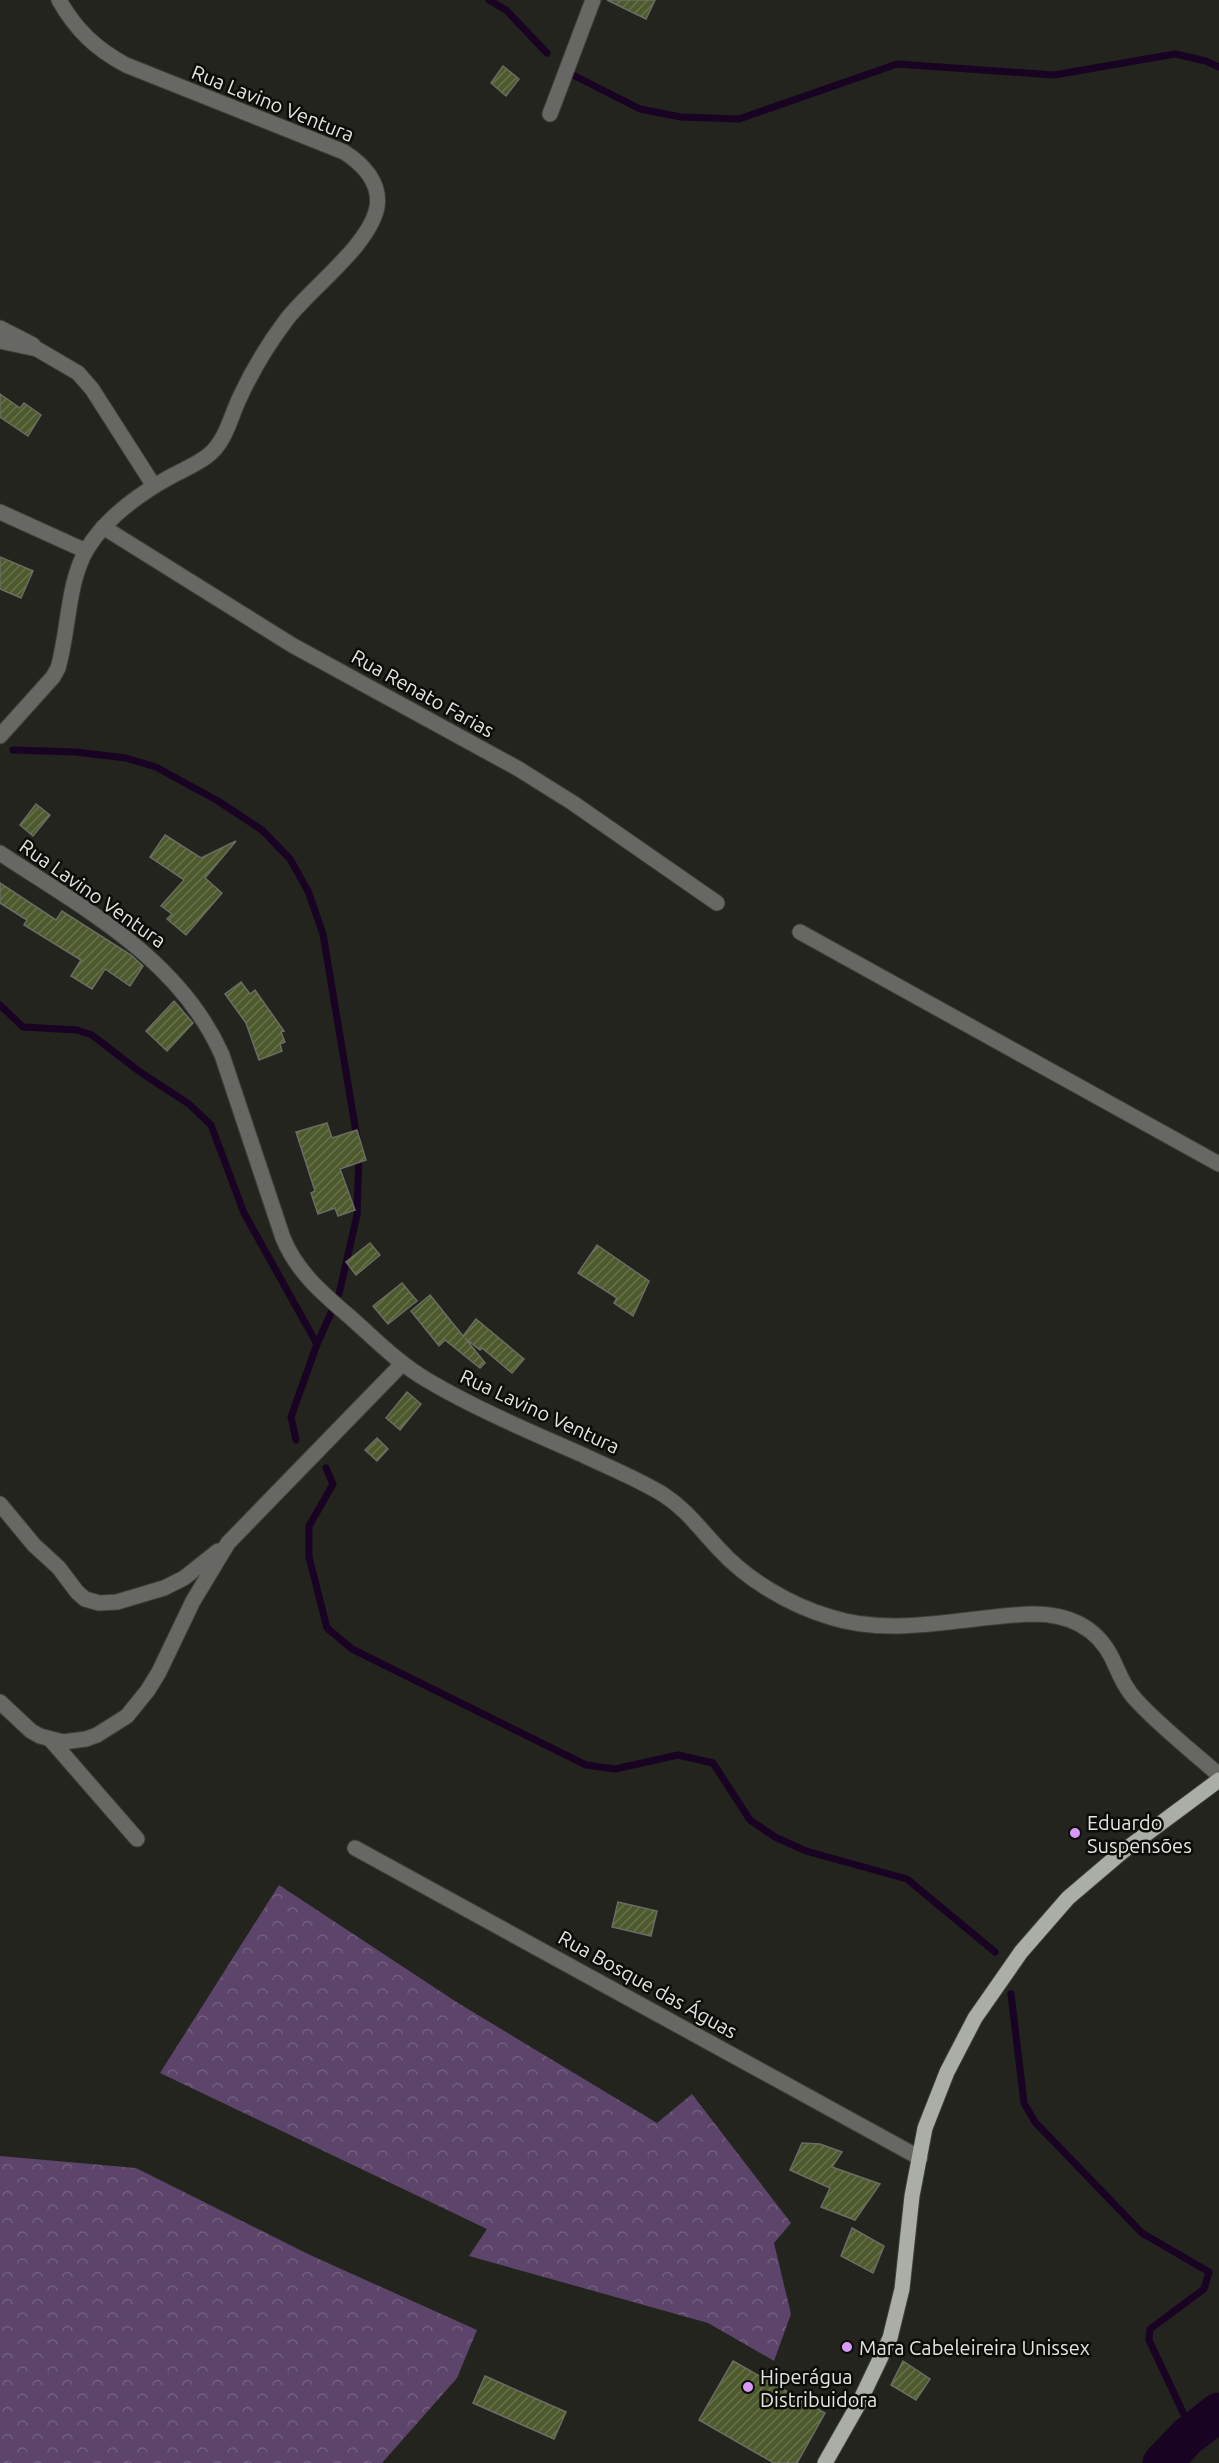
<svg xmlns="http://www.w3.org/2000/svg" width="1219" height="2463" font-family="Ubuntu,sans-serif">
<defs>
<pattern id="forest-crowns" width="20" height="18" patternUnits="userSpaceOnUse" patternTransform="scale(1.5)"><rect width="20" height="18" fill="#5d446a"/><path d="M2 6a3 3 0 1 1 6 0M12 15a3 3 0 1 1 6 0" fill="none" stroke="#745f7f"/></pattern>
<pattern id="building-hatch" width="6" height="6" patternUnits="userSpaceOnUse" patternTransform="scale(1.5)"><rect width="6" height="6" fill="#4e5a2d"/><path d="M-1 1l2-2M0 6l6-6M5 7l2-2" fill="none" stroke="#67724b"/></pattern>
</defs>
<rect width="100%" height="100%" fill="#22241d"/>
<g fill="url(#forest-crowns)">
<polygon points="279,1885 458,2003 657,2123 692,2094 791,2223 774,2243 791,2314 774,2361 708,2323 469,2256 487,2229 160,2073"/>
<polygon points="0,2156 136,2168 310,2255 477,2330 457,2378 382,2463 0,2463"/>
</g>
<g fill="none" stroke-linecap="round" stroke-linejoin="round">
<g stroke="#180322" stroke-width="7">
<polyline points="489,0 506,10 547,53"/>
<polyline points="575,76 640,109 681,117 739,119 897,64 1054,75 1175,54 1206,61 1219,67"/>
<polyline points="13,750 76,752 126,758 156,767 218,801 262,830 290,859 308,891 323,934 357,1138"/>
<polyline points="0,1005 23,1027 77,1030 92,1035 140,1072 189,1104 211,1125 244,1213 317,1344 291,1417 296,1440"/>
<polyline points="339,1294 357,1215 359,1155"/>
<polyline points="317,1344 331,1313"/>
<polyline points="326,1468 333,1484 309,1526 309,1557 327,1628 352,1649 586,1765 615,1769 678,1755 713,1763 750,1820 775,1837 806,1851 907,1879 995,1952"/>
<polyline points="1011,1994 1024,2103 1035,2122 1142,2233 1209,2272 1204,2289 1150,2329 1149,2340 1187,2421 1188,2436"/>
</g>
<polyline stroke="#180322" stroke-width="39" points="1162,2463 1188,2436 1219,2412"/>
</g>
<g fill="url(#building-hatch)" stroke="#6a6d64" stroke-width="1.5">
<polygon points="607,0 655,0 646,19"/>
<polygon points="503,66 519,79 506,96 491,83"/>
<polygon points="0,394 20,408 24,403 41,415 28,436 0,417"/>
<polygon points="0,557 33,571 21,598 0,589"/>
<polygon points="36,804 50,815 33,836 20,825"/>
<polygon points="165,835 201,858 236,841 205,878 222,893 186,935 167,919 172,914 161,906 184,880 150,857"/>
<polygon points="0,883 56,920 62,911 131,955 143,966 130,986 105,969 92,989 71,976 81,960 24,925 27,920 0,903"/>
<polygon points="241,982 250,994 255,990 284,1031 281,1032 285,1042 280,1044 282,1051 259,1060 246,1023 225,994"/>
<polygon points="174,1001 193,1023 167,1051 146,1031"/>
<polygon points="327,1123 332,1138 357,1130 366,1160 340,1169 355,1210 338,1216 335,1208 318,1214 311,1193 315,1191 296,1132"/>
<polygon points="370,1243 380,1255 356,1275 346,1262"/>
<polygon points="597,1245 649,1281 633,1316 614,1303 617,1298 578,1273"/>
<polygon points="402,1283 417,1301 388,1324 373,1306"/>
<polygon points="430,1295 463,1336 476,1319 524,1359 512,1373 482,1348 480,1350 465,1338 485,1363 480,1368 445,1340 439,1346 411,1311"/>
<polygon points="407,1392 421,1404 400,1430 386,1418"/>
<polygon points="377,1438 388,1449 377,1461 365,1450"/>
<polygon points="618,1902 657,1911 651,1936 612,1927"/>
<polygon points="802,2143 820,2144 842,2152 832,2167 880,2184 855,2220 821,2207 830,2188 790,2170"/>
<polygon points="852,2228 884,2246 873,2273 841,2256"/>
<polygon points="733,2361 825,2413 797,2463 774,2463 699,2420"/>
<polygon points="903,2361 930,2379 916,2400 891,2385"/>
<polygon points="485,2376 566,2412 554,2439 473,2403"/>
</g>
<g fill="none" stroke-linecap="round" stroke-linejoin="round">
<defs>
<g id="minor">
<polyline points="550,114 593,0"/>
<polyline points="0,328 33,345"/>
<polyline points="0,341 37,349 78,373 92,389 154,486"/>
<polyline points="0,512 86,551"/>
<polyline points="103,527 292,645 517,768 573,803 717,903"/>
<path d="M 0,736 L 53,677 L 58,668 C 69,631 67,583 87,549 C 105,519 138,495 168,478 C 182,470 199,464 211,453 C 227,438 231,415 240,397 C 253,369 268,344 287,319 C 311,288 370,245 377,207 C 381,183 363,164 344,152 L 126,65 C 96,49 76,30 59,0"/>
<path d="M 0,853 C 84,909 179,958 222,1055 L 283,1238 C 297,1272 323,1294 350,1317 C 375,1339 398,1363 427,1380 C 476,1409 531,1432 583,1455 C 610,1468 638,1479 664,1495 C 687,1510 700,1529 719,1549 C 747,1580 790,1605 830,1617 C 895,1638 966,1616 1033,1614 C 1067,1614 1096,1626 1112,1658 C 1119,1673 1125,1689 1137,1701 C 1162,1728 1192,1751 1219,1775"/>
<polyline points="800,932 1219,1164"/>
<polyline points="0,1504 34,1545 59,1568 77,1592 85,1599 99,1603 117,1602 164,1588 184,1578 218,1551"/>
<polyline points="0,1702 31,1731 40,1736 63,1742 86,1739 97,1735 127,1716 148,1690 159,1672 193,1601 228,1543 402,1364"/>
<polyline points="50,1739 137,1839"/>
<polyline points="355,1848 920,2158"/>
</g>
<polyline id="major" points="825,2463 858,2405 890,2338 902,2289 912,2196 925,2128 947,2072 975,2018 1021,1952 1068,1898 1122,1852 1219,1780"/>
</defs>
<use href="#minor" stroke="#3d3f38" stroke-width="17"/>
<use href="#major" stroke="#3d3f38" stroke-width="17"/>
<use href="#minor" stroke="#676864" stroke-width="15"/>
<use href="#major" stroke="#abaea6" stroke-width="15"/>
</g>
<g fill="#d89af8" stroke="#0c0c09" stroke-width="2">
<circle cx="1075" cy="1833" r="6"/>
<circle cx="847" cy="2347" r="6"/>
<circle cx="748" cy="2387" r="6"/>
</g>
<g text-anchor="middle" dominant-baseline="central" stroke-width="5" stroke-linejoin="round" paint-order="stroke">
<g font-size="20" fill="#e3e4e0" stroke="#0c0c09">
<text transform="translate(273 103) rotate(22)">Rua Lavino Ventura</text>
<text transform="translate(423 693) rotate(29)">Rua Renato Farias</text>
<text transform="translate(93 893) rotate(35)">Rua Lavino Ventura</text>
<text transform="translate(540 1411) rotate(25)">Rua Lavino Ventura</text>
<text transform="translate(648 1984) rotate(29)">Rua Bosque das Águas</text>
</g>
<g font-size="20" fill="#e3e4e0" stroke="#0c0c09" text-anchor="start">
<text x="1087" y="1822">Eduardo<tspan x="1087" dy="23">Suspensões</tspan></text>
<text x="859" y="2347">Mara Cabeleireira Unissex</text>
<text x="760" y="2376">Hiperágua<tspan x="760" dy="23">Distribuidora</tspan></text>
</g>
</g>
</svg>
